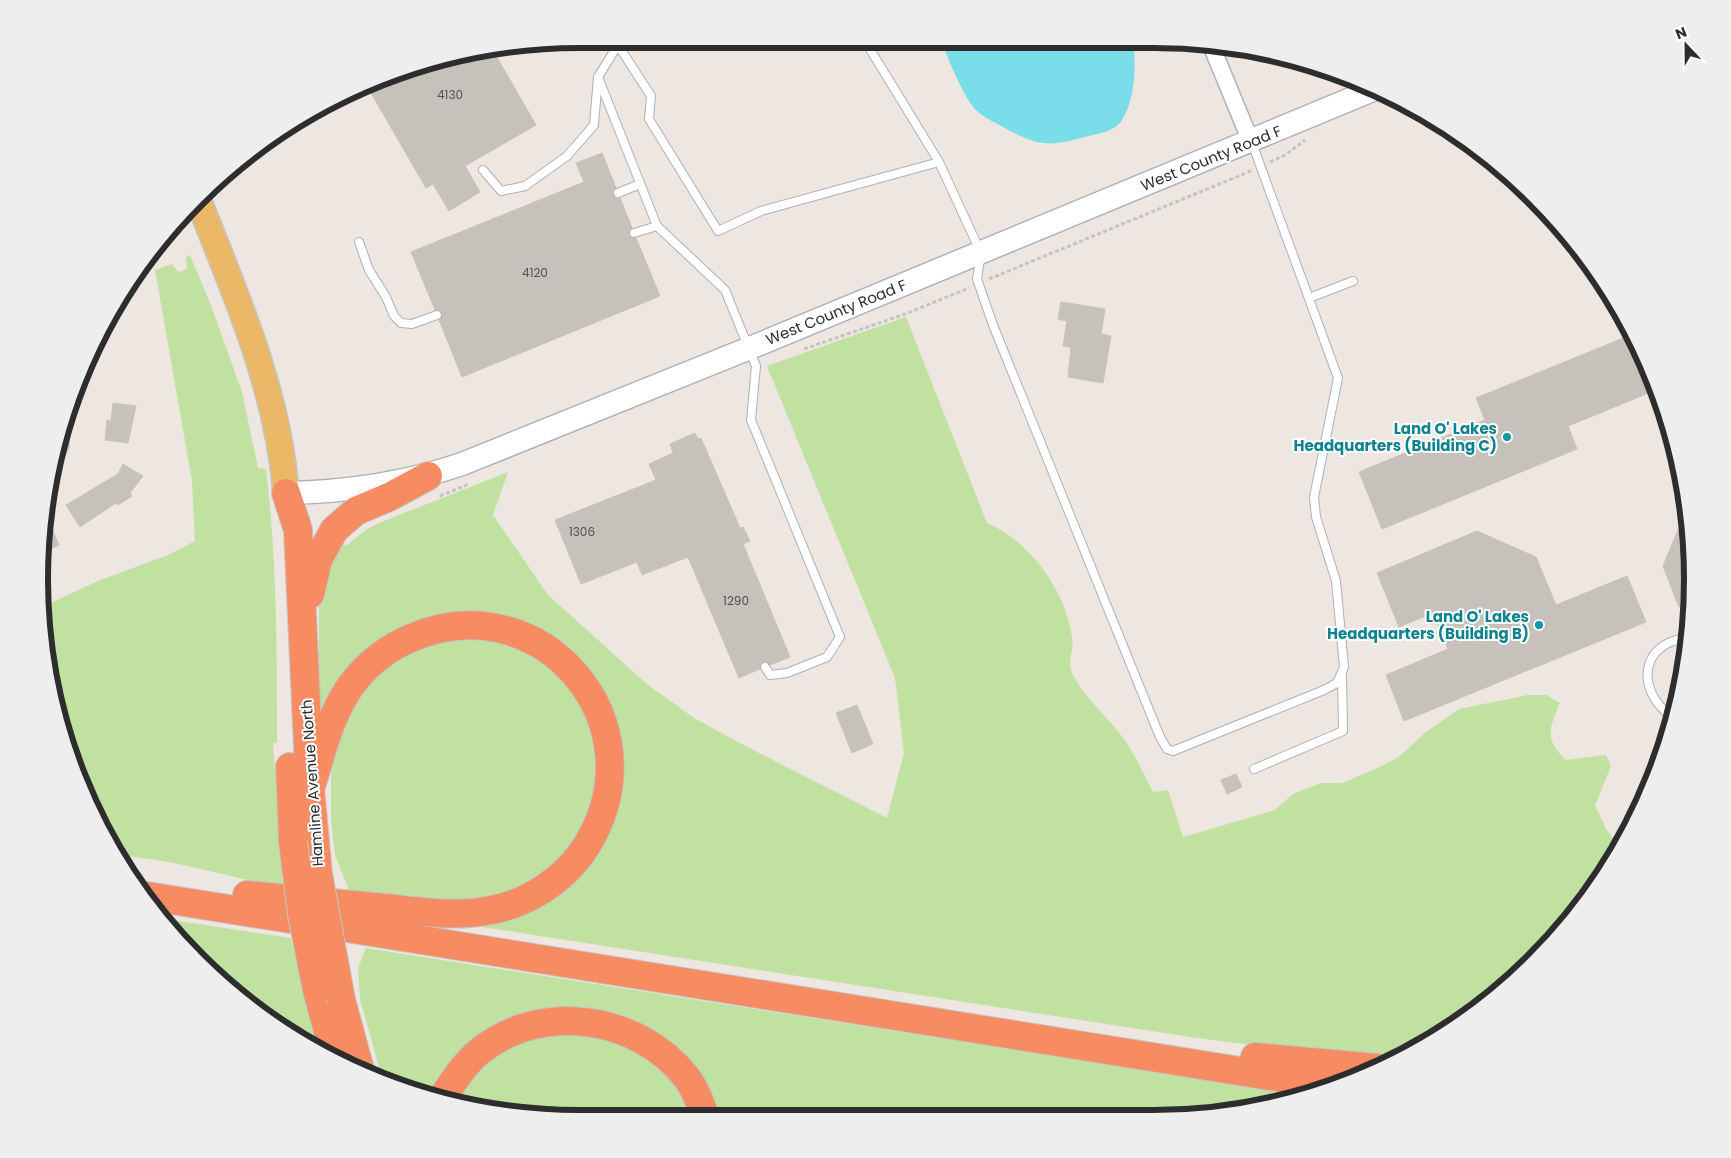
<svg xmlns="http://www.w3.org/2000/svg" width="1731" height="1158" font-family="Poppins,sans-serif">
<rect width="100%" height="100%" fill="#eee6e1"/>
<g fill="#c1e1a0">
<path d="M 190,255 L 212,308 L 242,392 L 258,468 L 266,469 C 277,560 277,651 277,743 L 273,743 L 283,885 L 248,880 L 175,863 L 115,854 L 80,785 L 49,685 L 44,606 L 98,581 L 168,555 L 195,541 L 192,481 L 155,270 L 172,264 L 178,272 L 187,269 L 186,257 Z"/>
<path d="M 906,317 L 987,523 C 1030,541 1066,591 1072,637 C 1075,653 1065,661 1074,677 C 1084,696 1110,720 1124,739 C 1135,755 1144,774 1153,792 L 1168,790 L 1183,837 L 1275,810 L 1293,794 L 1321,783 L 1342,783 L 1373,770 L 1399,757 L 1426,732 L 1459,709 L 1528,695 L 1546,695 L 1560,703 C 1549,729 1544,739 1566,760 L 1606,755 L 1611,766 L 1595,805 L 1606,829 L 1619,846 L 1601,879 L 1534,961 L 1452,1028 L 1387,1063 L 1190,1037 L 482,927 L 482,920 L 602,836 L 592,683 L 447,619 L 322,720 L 315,717 L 314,681 L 319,650 L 319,580 L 340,540 L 346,546 L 367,529 L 379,523 L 508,472 L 493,515 L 548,595 L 648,685 L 694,718 L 751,749 L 887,818 L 904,753 L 895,678 L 767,366 Z"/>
<polygon points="493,637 554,665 587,709 601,775 574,848 520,891 466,904 351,895 335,855 331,820 331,759 335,735 373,672 434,640"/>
<polygon points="165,919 291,938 317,1050 279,1028 197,961"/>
<polygon points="366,948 1301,1095 1258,1109 1152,1119 715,1119 645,1031 478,1037 467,1044 464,1051 432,1095 382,1078 360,999 358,968"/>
<polygon points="546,1031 617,1036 671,1073 698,1119 579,1119 474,1109 448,1100 490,1054"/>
</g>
<path fill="#79deea" d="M 1133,39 C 1136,64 1136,98 1122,120 C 1116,130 1103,133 1093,135 C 1050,146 1043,149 1003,127 C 994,122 981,116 974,108 C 964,97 946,55 941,40 Z"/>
<g fill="#c7c1bc" stroke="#cac1ba">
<polygon points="491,47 536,125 465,166 480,192 449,211 433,184 426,188 367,86 406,67"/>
<polygon points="602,153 616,188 613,195 615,198 620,198 632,228 629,235 636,238 660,296 462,377 439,320 442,313 435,310 411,252 584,182 576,163"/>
<polygon points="1061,302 1105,309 1101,334 1111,336 1103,383 1068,377 1071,347 1063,346 1067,321 1058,319"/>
<polygon points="1631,335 1651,372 1656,390 1568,426 1577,449 1382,529 1359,472 1485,420 1476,398"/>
<polygon points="113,403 136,406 128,443 105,440 107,420 111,421"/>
<polygon points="695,433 698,439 701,438 740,528 743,527 750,541 743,544 790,657 770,665 767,662 762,662 760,669 739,678 688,557 642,575 637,562 581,584 555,520 656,480 649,464 673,453 670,444"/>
<polygon points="123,464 143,476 130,493 132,496 118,505 116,503 80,527 66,505 118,474"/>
<polygon points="1686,511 1692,579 1690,603 1679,607 1663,566"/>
<polygon points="51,527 59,545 41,553 42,531"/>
<polygon points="1477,531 1536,557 1556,605 1627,576 1646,622 1404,721 1386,675 1448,649 1433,613 1399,627 1377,573"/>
<polygon points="857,705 873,744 852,753 836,713"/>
<polygon points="1236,774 1242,787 1227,794 1221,780"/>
</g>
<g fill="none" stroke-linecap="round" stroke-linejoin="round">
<defs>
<g id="lane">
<polyline points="865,41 939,162 981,253 977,279 993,325 1160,737 1167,749 1173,751 1324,690 1337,683 1344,667 1336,581 1316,517 1314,497 1338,378 1252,143"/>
<polyline points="618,45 651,96 649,119 718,231 761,211 939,162"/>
<polyline points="598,77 657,226 725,290 756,366 751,420 840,637 827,657 787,673 770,675 765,667"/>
<polyline points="483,170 501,191 525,186 567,156 594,125 598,77 619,43"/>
<polyline points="618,193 640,184"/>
<polyline points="634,233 657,226"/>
<polyline points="359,242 369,270 386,297 394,316 401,323 412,324 437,315"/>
<polyline points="1309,298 1353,281"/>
<path d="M 1672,717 C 1636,691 1639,644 1686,638"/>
<polyline points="1254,769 1343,731 1342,676"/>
</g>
<g id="street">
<polyline points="1211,45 1251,142"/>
<polyline points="55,455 60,445 60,439"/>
</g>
<path id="secondary" d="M 286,493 C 346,492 406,483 462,464 L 750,348 L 1375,89"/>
<path id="primary" d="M 197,197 C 235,293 278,389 286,493"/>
<g id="highway">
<polyline points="286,493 298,530 310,789 318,874"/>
<polyline points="310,594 318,560 334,530 356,511 389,497 428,476"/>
<polyline points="290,767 293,842"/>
<path d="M 247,895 C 293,899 339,904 385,908 C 419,911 453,917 486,911 C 527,905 566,879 587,845 C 661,724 542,582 411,638 C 390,647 371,661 356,679 C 331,709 322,752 310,789"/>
<polyline points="147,896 1333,1086"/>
<polyline points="317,990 336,1061"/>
<polyline points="341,1000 360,1070"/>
<polyline points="1255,1057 1377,1068"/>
<path d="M 442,1098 C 453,1082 464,1064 480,1051 C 542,1001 639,1016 687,1078 C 696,1090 701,1105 706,1119"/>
</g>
</defs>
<use href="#lane" stroke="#adb1b9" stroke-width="10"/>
<use href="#street" stroke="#adb1b9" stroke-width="19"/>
<use href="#secondary" stroke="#adb1b9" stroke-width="25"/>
<use href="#primary" stroke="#c4c4c4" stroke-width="28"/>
<use href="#highway" stroke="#c4c4c4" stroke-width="30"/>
<g stroke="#c4c4c4" stroke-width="3" stroke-dasharray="4 2.5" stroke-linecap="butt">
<polyline points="1388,104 1399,100"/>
<polyline points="1270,162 1285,155 1305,140"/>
<polyline points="989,279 1251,171"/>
<polyline points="804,349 905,314 969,288"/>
<polyline points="440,496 469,484"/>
</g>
<use href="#lane" stroke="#fff" stroke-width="8"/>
<use href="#street" stroke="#fff" stroke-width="16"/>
<use href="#secondary" stroke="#fff" stroke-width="22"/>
<use href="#primary" stroke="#ebb868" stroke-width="25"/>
<use href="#highway" stroke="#f78b62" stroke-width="28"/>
<defs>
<g id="highway-bridge">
<polyline points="293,842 302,914 317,990"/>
<polyline points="318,874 341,1000"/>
</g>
</defs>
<use href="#highway-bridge" stroke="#c4c4c4" stroke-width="30" stroke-linecap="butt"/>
<use href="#highway-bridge" stroke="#f78b62" stroke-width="28"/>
</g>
<g fill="#0f9aa8" stroke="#fff" stroke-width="2">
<circle cx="1507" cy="437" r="5"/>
<circle cx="1539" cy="625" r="5"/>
</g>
<g text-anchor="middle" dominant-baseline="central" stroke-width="4" stroke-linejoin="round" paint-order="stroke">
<g font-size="12" fill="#545251">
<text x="450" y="94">4130</text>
<text x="535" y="272">4120</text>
<text x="582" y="531">1306</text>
<text x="736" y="600">1290</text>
</g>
<g font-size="15" fill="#2d2d2d" stroke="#fff">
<text transform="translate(1211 158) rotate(-22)">West County Road F</text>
<text transform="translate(836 312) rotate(-22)">West County Road F</text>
<text transform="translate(312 783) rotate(-94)">Hamline Avenue North</text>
</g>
<g font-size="15" font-weight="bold" fill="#0d838f" stroke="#fff" text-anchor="end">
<text x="1497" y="428">Land O' Lakes<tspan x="1497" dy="17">Headquarters (Building C)</tspan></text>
<text x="1529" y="616">Land O' Lakes<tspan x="1529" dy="17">Headquarters (Building B)</tspan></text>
</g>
</g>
<path d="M0 0H1731V1158H0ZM579 48H1153A531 531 0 0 1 1684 579V579A531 531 0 0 1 1153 1110H579A531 531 0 0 1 48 579V579A531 531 0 0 1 579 48Z" fill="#eee" fill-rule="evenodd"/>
<path fill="none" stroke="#2d2d2d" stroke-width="6" d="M579 48H1153A531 531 0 0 1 1684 579V579A531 531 0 0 1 1153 1110H579A531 531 0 0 1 48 579V579A531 531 0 0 1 579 48Z"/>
<g transform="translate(1686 45) rotate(338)" stroke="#ffffff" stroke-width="4" paint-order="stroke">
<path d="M0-4L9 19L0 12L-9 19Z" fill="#2d2d2d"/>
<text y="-8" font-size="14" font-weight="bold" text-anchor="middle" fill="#2d2d2d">N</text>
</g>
</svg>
